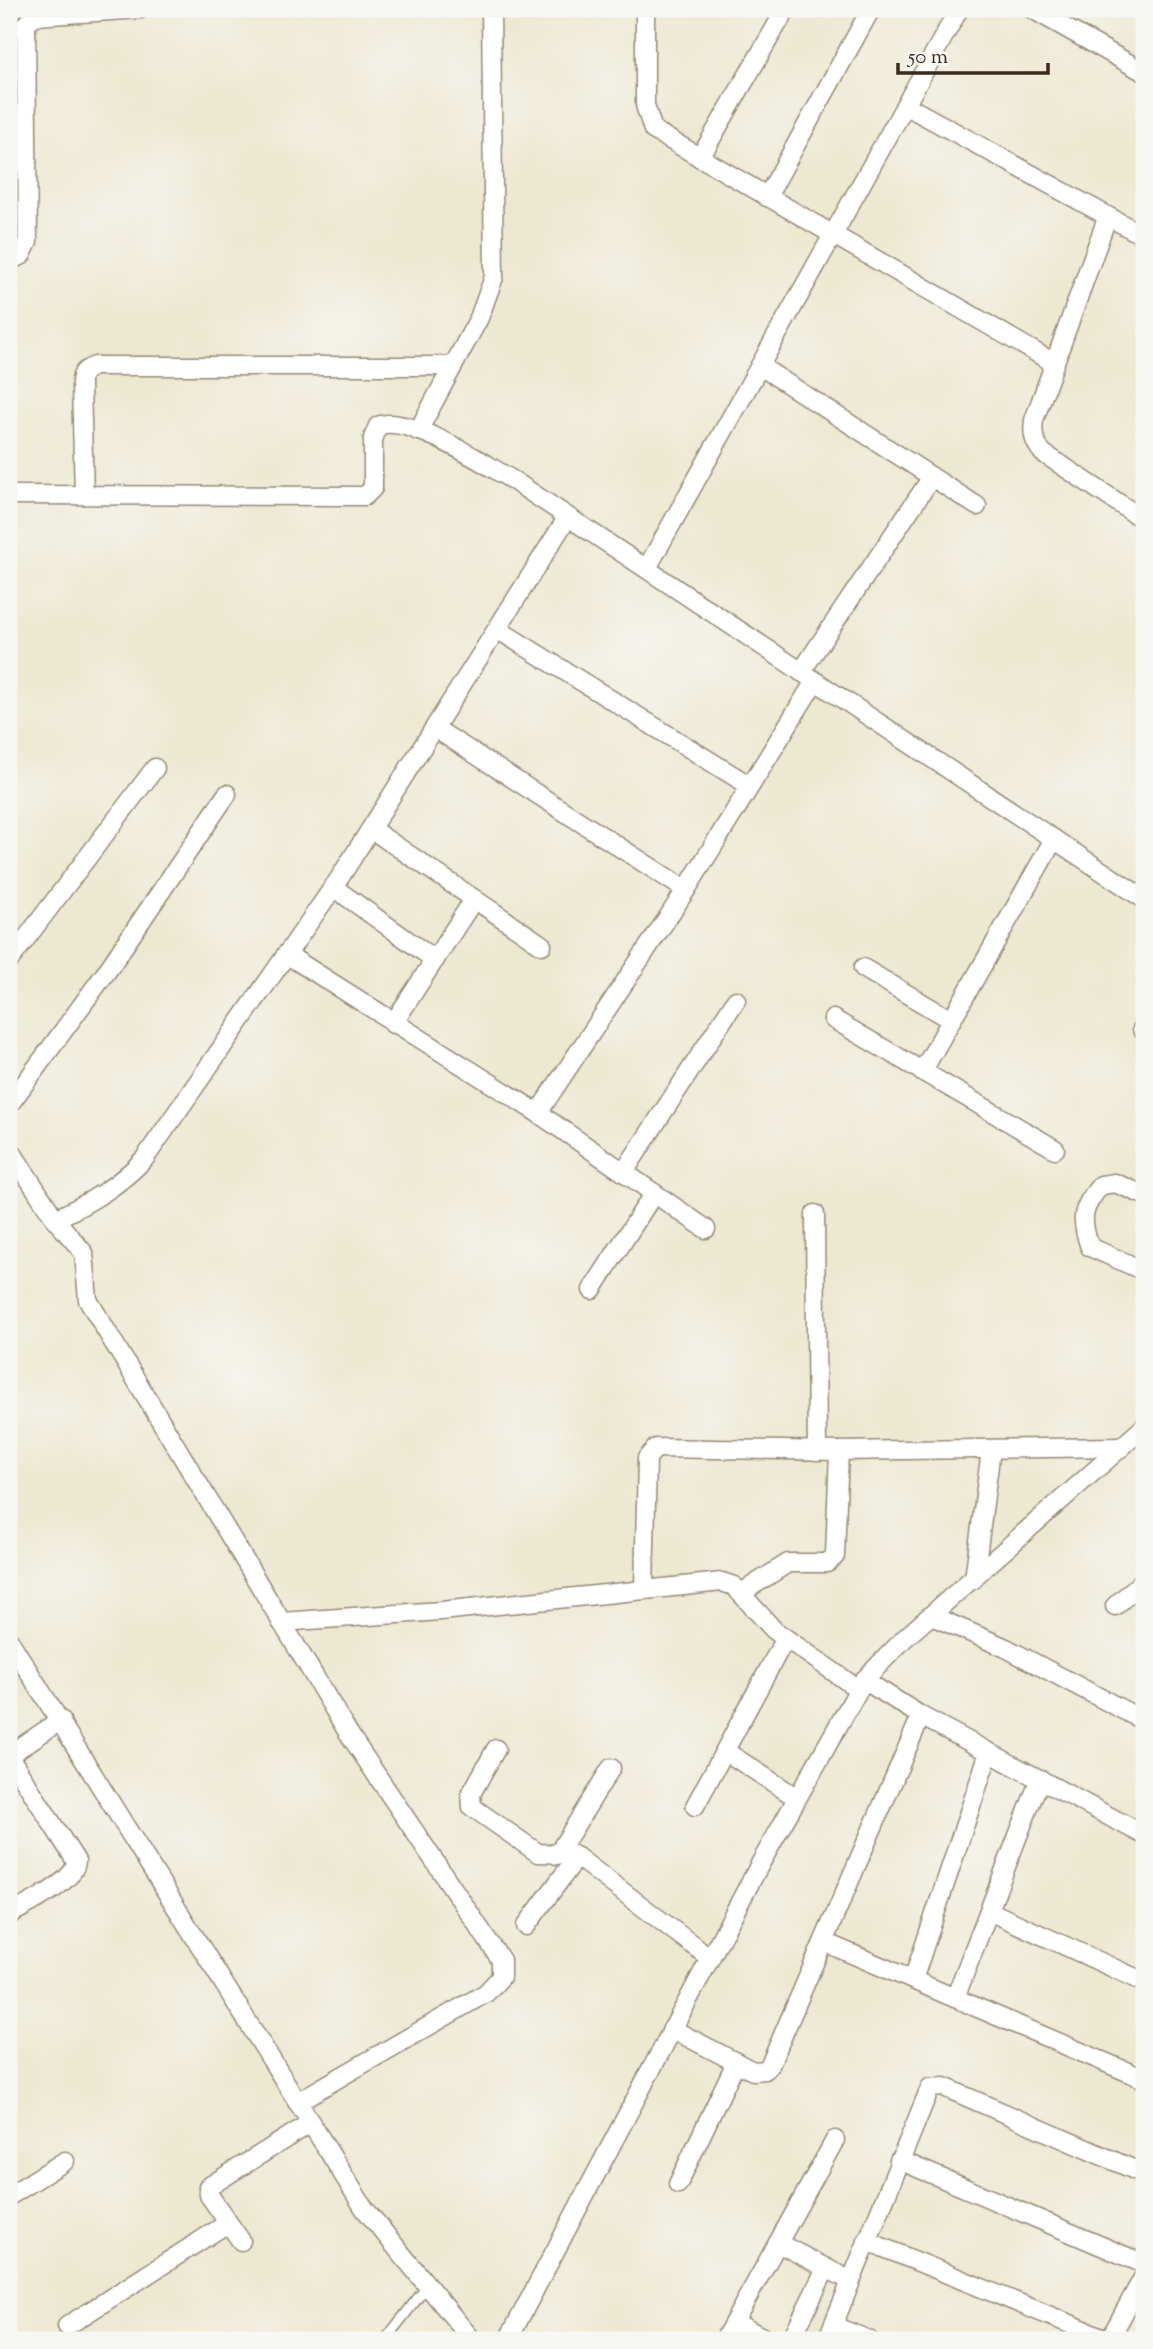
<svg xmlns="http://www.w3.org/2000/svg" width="1153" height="2349" font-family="'Sorts Mill Goudy',serif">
<rect width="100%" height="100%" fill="#f6f6f2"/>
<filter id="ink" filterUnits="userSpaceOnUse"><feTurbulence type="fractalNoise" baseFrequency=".0143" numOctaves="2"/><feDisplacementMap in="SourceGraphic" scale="14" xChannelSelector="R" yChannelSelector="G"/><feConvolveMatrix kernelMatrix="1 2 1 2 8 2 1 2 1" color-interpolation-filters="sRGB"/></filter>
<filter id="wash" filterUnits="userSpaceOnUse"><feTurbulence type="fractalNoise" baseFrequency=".00686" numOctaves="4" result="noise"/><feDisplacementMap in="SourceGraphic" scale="28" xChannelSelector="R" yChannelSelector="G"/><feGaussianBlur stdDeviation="1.57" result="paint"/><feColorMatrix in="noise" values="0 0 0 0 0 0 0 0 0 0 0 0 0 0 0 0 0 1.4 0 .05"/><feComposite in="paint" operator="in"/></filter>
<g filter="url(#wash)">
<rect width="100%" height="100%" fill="#ede8d0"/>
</g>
<g filter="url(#ink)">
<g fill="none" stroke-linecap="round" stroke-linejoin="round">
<defs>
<polyline id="service" points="385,2340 428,2285"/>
<g id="minor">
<polyline points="645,9 645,105 653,130 1054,363"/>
<polyline points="1032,9 1144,72"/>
<polyline points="905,105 1144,236"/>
<polyline points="700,158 786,9"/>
<polyline points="767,197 871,9"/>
<path d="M 1107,218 L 1034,420 C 1032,434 1034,442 1043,453 L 1144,520"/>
<polyline points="9,260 21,256 28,242 26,24 36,16 140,9"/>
<polyline points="760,366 977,506"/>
<polyline points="418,431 479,318 494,277 491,9"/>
<path d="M 9,495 L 365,496 L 373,488 L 373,438 L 378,426 C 407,413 487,465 514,481 L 1144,899"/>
<path d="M 84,495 L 81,384 C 81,373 84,370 95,366 L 453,366"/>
<polyline points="647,568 959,9"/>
<polyline points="497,629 750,786"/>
<polyline points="801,672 932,477"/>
<polyline points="436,729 686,890"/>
<polyline points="371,829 542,945"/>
<polyline points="333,887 435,960"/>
<polyline points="286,954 538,1113 706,1229"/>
<polyline points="9,961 155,768"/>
<polyline points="863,968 951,1020"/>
<polyline points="833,1019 1055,1149"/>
<polyline points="393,1024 474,899"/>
<polyline points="1142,1029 1144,1031"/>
<polyline points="922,1072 1054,839"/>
<polyline points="9,1105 107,971 227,794"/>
<polyline points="538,1113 686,890 815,681"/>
<polyline points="9,1148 55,1219 84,1253 88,1300 349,1734 501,1960 501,1977 486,1993 297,2102"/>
<polyline points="624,1172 736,1000"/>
<path d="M 1144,1195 L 1115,1183 L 1101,1185 C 1081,1208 1080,1220 1090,1247 L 1144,1271"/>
<polyline points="815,1214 817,1451"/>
<path d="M 55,1219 C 89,1203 119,1186 145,1158 L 337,882 L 567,518"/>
<polyline points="592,1290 654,1193"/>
<polyline points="974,1579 991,1450"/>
<polyline points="644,1590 647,1458 656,1448 839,1451 1122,1447"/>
<polyline points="741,1593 788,1563 827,1563 835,1556 839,1451"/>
<polyline points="1115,1606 1144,1580"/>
<polyline points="932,1616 1006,1648 1144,1721"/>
<polyline points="281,1622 441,1611 722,1582 734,1586 774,1630 858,1689"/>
<polyline points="9,1640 364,2208 472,2340"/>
<polyline points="864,1680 921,1716 1144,1835"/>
<polyline points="496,1749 471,1794 472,1807 538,1853 570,1854 577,1857 710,1958"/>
<polyline points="725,1751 797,1798"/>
<polyline points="9,1755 61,1720"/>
<path d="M 9,1756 L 76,1861 C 76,1882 27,1904 9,1915"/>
<polyline points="695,1806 785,1639"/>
<polyline points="557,1855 611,1768"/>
<polyline points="989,1911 1144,1982"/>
<polyline points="526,1926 577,1857"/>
<polyline points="824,1942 1144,2079"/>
<polyline points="913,1980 989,1752"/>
<polyline points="955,1998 1040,1779"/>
<polyline points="672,2029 753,2071 765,2070 770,2065 921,1716"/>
<polyline points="899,2160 1144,2264"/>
<polyline points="678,2184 736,2062"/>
<polyline points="9,2196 65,2161"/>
<polyline points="241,2241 209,2195 208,2187 309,2124"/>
<polyline points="867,2241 1109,2340"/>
<polyline points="778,2243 851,2281"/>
<polyline points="734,2322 768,2340"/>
<polyline points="67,2326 228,2223"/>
<polyline points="833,2326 869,2340"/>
<polyline points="508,2340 760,1864 864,1680 905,1638 1144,1427"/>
<polyline points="724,2340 835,2140"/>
<polyline points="791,2340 826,2268"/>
<polyline points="827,2340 930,2088 944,2087 1144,2174"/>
<polyline points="1109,2340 1144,2276"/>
</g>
</defs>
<use href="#service" stroke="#948977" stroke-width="12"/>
<use href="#minor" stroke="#948977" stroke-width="21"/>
<use href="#service" stroke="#fff" stroke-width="9"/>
<use href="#minor" stroke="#fff" stroke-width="18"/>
</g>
</g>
<rect width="1153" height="2349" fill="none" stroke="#f6f6f2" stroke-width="35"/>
<path d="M898 63v10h150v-10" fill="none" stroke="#3b2a1e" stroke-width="3.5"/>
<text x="908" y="63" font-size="21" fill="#3b2a1e" stroke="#f6f6f2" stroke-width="5" paint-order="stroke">50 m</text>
</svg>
